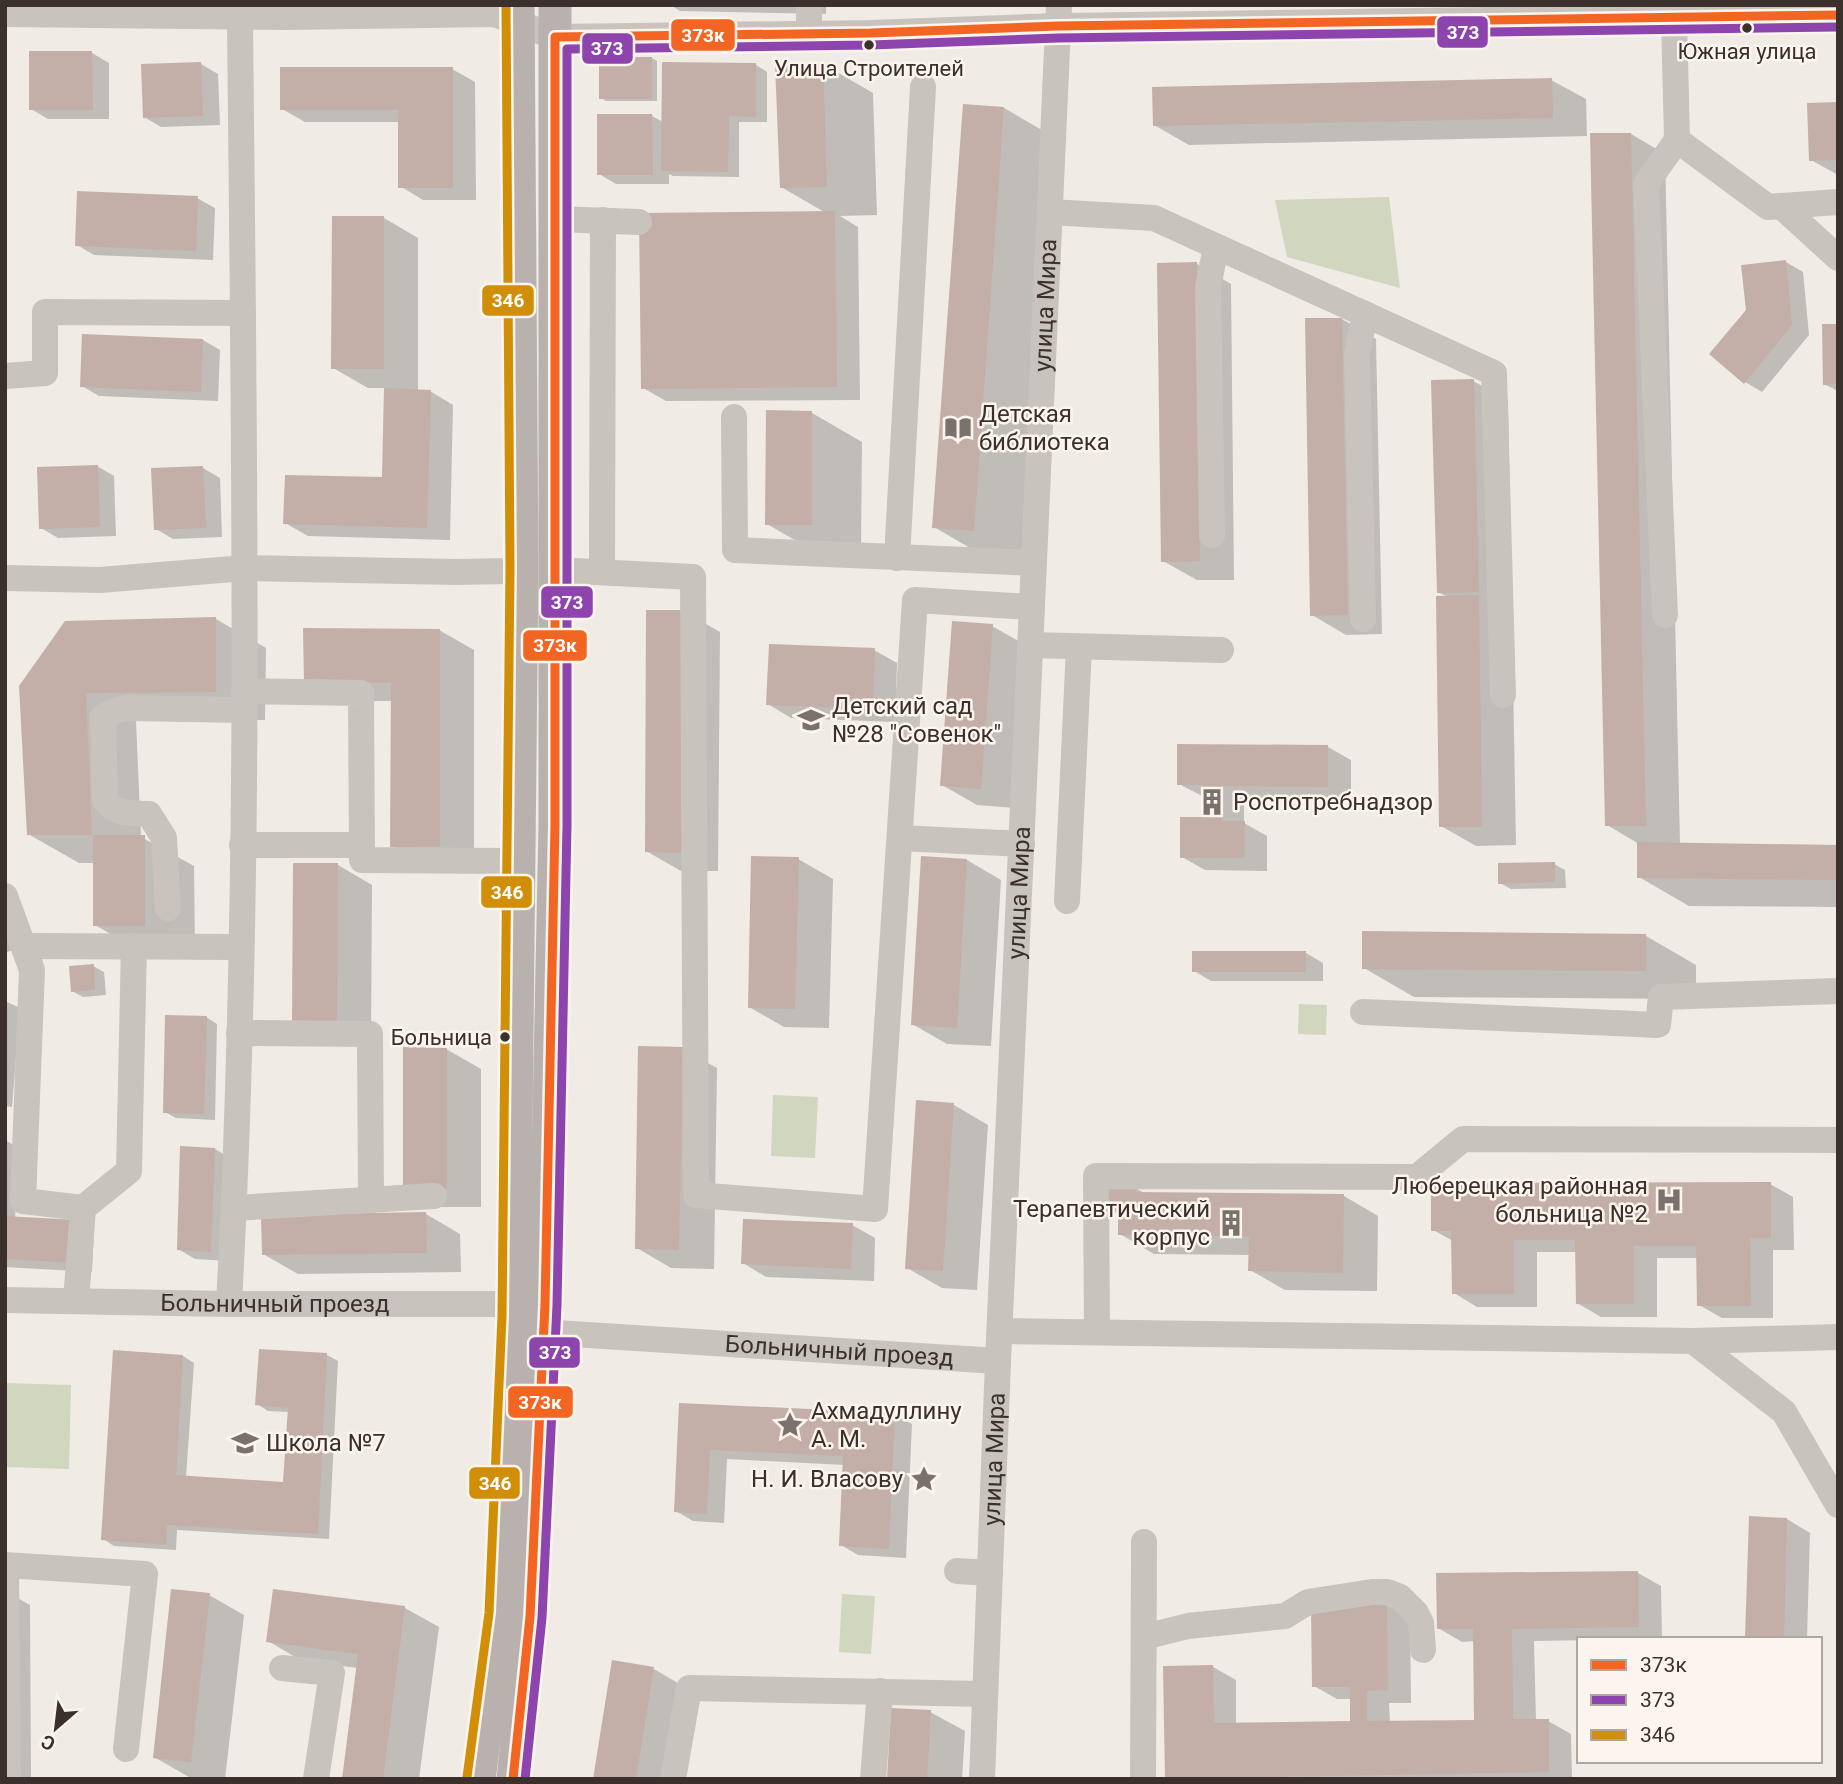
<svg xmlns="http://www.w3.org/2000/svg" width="1843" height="1784" font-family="Roboto,sans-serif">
<rect width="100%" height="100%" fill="#f0ebe5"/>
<g fill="#d1d6bf">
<polygon points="1389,197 1400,288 1287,257 1275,200"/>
<polygon points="1299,1004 1327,1005 1326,1035 1298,1034"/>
<polygon points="773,1095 818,1097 815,1158 771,1156"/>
<polygon points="5,1383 71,1385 69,1469 5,1467"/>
<polygon points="842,1594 875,1596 871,1654 839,1652"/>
</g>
<g fill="#0003">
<polygon points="670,5 826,5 826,14 680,11"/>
<polygon points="92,53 109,63 109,119 48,119 31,109"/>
<polygon points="652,58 657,61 657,101 606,101 601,98"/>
<polygon points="201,64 218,74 220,125 161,127 144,117"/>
<polygon points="823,64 873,93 877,215 840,216 858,227 860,400 666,401 643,388 826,213 781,187"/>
<polygon points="756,65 767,72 767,122 739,122 739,177 673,176 669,174 669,184 616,184 599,174 652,116 663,122"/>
<polygon points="452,69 475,82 476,200 423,200 400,186 400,122 305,122 282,109"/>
<polygon points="1551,80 1586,99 1587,136 1189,145 1154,125"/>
<polygon points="1838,104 1838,175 1811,160"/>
<polygon points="1004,108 1054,137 1023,559 984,556 934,527"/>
<polygon points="1631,134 1665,154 1680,844 1838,846 1838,907 1689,906 1639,877 1639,844 1607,825"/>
<polygon points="197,198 215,208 213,260 94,255 77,245"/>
<polygon points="384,218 418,238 418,391 430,391 453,405 450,540 308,536 285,523 383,479 385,388 368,388 333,368"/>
<polygon points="1786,262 1803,272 1809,335 1762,392 1745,382 1748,311"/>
<polygon points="1197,264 1231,284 1234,580 1197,580 1163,561"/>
<polygon points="1342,319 1376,339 1382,634 1346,635 1312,615"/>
<polygon points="1838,326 1838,391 1824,384"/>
<polygon points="203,340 220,350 218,401 99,396 82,386"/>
<polygon points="1473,381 1508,400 1516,845 1476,846 1441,826 1448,597 1438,592"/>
<polygon points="812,413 862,442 861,553 817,553 767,524"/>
<polygon points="97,466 114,476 116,536 58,538 41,528"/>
<polygon points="203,468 220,478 222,537 173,539 156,529"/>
<polygon points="685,612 720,632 718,871 681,871 646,851"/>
<polygon points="216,619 266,648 265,720 136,721 141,837 194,866 195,954 145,954 95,925 95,863 79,863 28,834 66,623"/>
<polygon points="992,626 1027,646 1015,808 977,805 942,785"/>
<polygon points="439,630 474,650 474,866 427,866 392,846 392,701 340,701"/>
<polygon points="874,650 897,663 895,722 791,718 768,704"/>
<polygon points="1328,747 1351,760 1351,799 1244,798 1244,823 1267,836 1267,871 1205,870 1182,857 1204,819 1204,797 1179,784"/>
<polygon points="798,859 833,879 829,1028 784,1027 749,1007"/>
<polygon points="967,860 1001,880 991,1046 947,1044 912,1024"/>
<polygon points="1554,864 1565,870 1566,888 1511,889 1500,883"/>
<polygon points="338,865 372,885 371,1043 329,1043"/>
<polygon points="5,916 18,948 5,953"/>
<polygon points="1646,936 1696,965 1696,999 1414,997 1364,968"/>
<polygon points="1306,953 1323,963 1323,981 1211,981 1194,971"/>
<polygon points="93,966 104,972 106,995 83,997 72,991"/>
<polygon points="5,1001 20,1008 12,1107 5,1106"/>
<polygon points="206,1017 217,1024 215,1120 176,1118 165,1112"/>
<polygon points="446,1049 481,1069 481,1207 440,1207"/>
<polygon points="682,1049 717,1068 714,1269 671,1268 637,1248"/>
<polygon points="954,1105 988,1125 977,1290 942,1288 907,1268"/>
<polygon points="5,1140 19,1148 15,1219 94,1232 92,1272 5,1267"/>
<polygon points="215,1149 232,1159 228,1261 195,1259 178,1249"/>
<polygon points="1770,1184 1793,1197 1794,1250 1773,1250 1773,1318 1722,1318 1699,1305 1698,1258 1657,1258 1657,1317 1601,1317 1577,1303 1577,1252 1537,1252 1537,1307 1477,1307 1454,1293 1453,1241 1433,1230"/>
<polygon points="1135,1188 1146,1194 1344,1196 1378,1216 1377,1291 1285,1290 1250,1270 1250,1255 1154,1254 1120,1234 1120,1215 1109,1209"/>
<polygon points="426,1214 460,1234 461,1272 298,1274 263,1254"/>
<polygon points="852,1225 875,1238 874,1281 766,1277 743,1263"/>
<polygon points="327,1355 338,1361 329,1539 177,1530 176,1550 114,1546 103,1539 183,1356 194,1363 186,1477 285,1484 289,1412 268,1411 257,1404"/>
<polygon points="681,1405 895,1415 912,1424 906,1558 858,1555 841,1545 845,1465 727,1459 724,1523 693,1521 676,1511"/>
<polygon points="1787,1519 1810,1533 1807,1639 1747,1639"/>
<polygon points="1638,1573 1661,1586 1662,1639 1534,1641 1536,1721 1548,1721 1571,1734 1572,1779 1166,1779 1213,1667 1236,1680 1236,1724 1352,1723 1352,1699 1337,1699 1314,1686 1387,1604 1410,1617 1411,1703 1389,1703 1390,1723 1476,1721 1475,1641 1462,1642 1438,1628"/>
<polygon points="5,1591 30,1605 31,1779 5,1779"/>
<polygon points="209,1595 244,1615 225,1779 189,1777 154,1757"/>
<polygon points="405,1608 439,1627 419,1779 343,1779 358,1668 302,1661 268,1641"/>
<polygon points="654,1669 688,1689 673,1779 594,1779"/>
<polygon points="930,1712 965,1731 962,1779 889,1779"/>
</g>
<g fill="#c3afa7">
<polygon points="29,51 92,51 93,110 29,110"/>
<rect x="599" y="57" width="53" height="42"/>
<polygon points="201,62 203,116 143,118 141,64"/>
<polygon points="662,62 756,63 756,117 729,116 728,172 661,171"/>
<polygon points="823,63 827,187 780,188 775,64"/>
<polygon points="280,67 453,67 453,188 398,188 398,110 280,110"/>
<polygon points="1552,78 1553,118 1153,126 1152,87"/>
<polygon points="1838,102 1838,160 1809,161 1807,103"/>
<polygon points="963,104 1004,107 974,531 932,528"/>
<polygon points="597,114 652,114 653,175 597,175"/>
<polygon points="1590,133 1631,133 1646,826 1605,826"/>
<polygon points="77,191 198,196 196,251 75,246"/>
<polygon points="835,211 837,387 641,389 639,213"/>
<polygon points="332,216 384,216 384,369 331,369"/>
<polygon points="1786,260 1792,325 1744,384 1709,354 1746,310 1741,265"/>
<polygon points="1197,262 1200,561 1161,562 1157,263"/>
<polygon points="1305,318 1342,318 1348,615 1310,616"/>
<polygon points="1822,324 1838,324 1838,384 1823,385"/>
<polygon points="82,334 203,339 201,392 80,387"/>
<polygon points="1474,379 1479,592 1437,593 1431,380"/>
<polygon points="384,388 431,390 427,528 283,524 285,475 382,477"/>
<polygon points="766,410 812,411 812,525 765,525"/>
<polygon points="98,465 100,527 39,529 37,467"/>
<polygon points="203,466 206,528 154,530 151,468"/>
<polygon points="1479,595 1482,827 1439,827 1436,596"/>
<polygon points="646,610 686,610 684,853 645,852"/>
<polygon points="216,617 216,692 86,693 92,835 27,835 19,686 65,621"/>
<polygon points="952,621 993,624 981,789 940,786"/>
<polygon points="303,628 440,629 440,847 390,847 391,683 304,682"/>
<polygon points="769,644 875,648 873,709 766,705"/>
<polygon points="1177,744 1328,745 1328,787 1222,786 1221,821 1245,821 1244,858 1180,858 1180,817 1202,817 1203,785 1177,785"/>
<rect x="93" y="835" width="52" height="91"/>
<polygon points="1637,842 1838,845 1838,880 1637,878"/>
<polygon points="751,856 799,857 795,1009 748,1008"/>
<polygon points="921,856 967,859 957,1028 911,1025"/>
<polygon points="1555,862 1555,882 1498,884 1498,863"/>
<polygon points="293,863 338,863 337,1024 292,1024"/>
<polygon points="1362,931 1646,934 1646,971 1362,969"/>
<rect x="1192" y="951" width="114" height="21"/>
<polygon points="94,964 95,990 71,992 69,966"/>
<polygon points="165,1015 207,1016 204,1114 163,1113"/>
<polygon points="638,1046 683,1047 679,1250 635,1249"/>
<polygon points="403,1047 447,1048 447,1188 403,1188"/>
<polygon points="916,1100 954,1103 943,1271 905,1269"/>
<polygon points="180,1146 215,1148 211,1252 177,1250"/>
<polygon points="1771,1182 1771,1238 1750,1238 1751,1306 1697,1306 1696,1246 1634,1246 1634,1304 1576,1304 1575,1240 1514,1240 1514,1294 1452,1294 1451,1231 1431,1231 1431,1183"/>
<polygon points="1108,1185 1136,1186 1136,1192 1344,1194 1343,1273 1248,1271 1249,1237 1118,1235 1118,1210 1108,1210"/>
<polygon points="426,1212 427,1253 262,1255 261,1215"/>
<polygon points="5,1216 77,1220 75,1263 5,1259"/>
<polygon points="743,1219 853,1223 851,1269 741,1264"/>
<polygon points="259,1349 327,1353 318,1534 167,1525 166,1545 101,1540 113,1350 183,1355 176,1475 283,1482 288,1408 255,1405"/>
<polygon points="679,1403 895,1413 889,1549 839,1546 843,1456 710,1450 707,1514 674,1512"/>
<polygon points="1749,1516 1787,1518 1784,1639 1745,1639"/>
<polygon points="1638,1571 1639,1627 1512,1629 1513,1719 1549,1719 1549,1772 1165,1779 1163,1666 1213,1665 1214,1723 1350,1721 1350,1687 1312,1687 1311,1603 1387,1602 1388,1690 1367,1691 1367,1721 1474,1720 1473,1629 1437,1629 1436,1573"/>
<polygon points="171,1589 210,1593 191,1762 153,1758"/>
<polygon points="273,1589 405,1606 383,1779 342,1779 358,1654 266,1642"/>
<polygon points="612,1660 654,1667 636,1779 593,1779"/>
<polygon points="891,1708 931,1710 927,1779 887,1779"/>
</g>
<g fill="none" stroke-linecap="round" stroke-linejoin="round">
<g stroke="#c9c3be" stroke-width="26">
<polyline points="809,5 809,34"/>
<polyline points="5,14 286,17 495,14 555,37 871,33 1058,26 1838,15"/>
<polyline points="1674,17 1677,140 1768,207 1838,202"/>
<polyline points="1781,206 1838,258"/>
<polyline points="1050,212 1154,218 1494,373 1503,695"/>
<polyline points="555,219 639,222"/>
<polyline points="5,376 45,373 45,312 243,313"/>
<polyline points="734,417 735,550 1034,563"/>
<polyline points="1212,535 1208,287 1216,247"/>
<polyline points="897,558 923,87"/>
<polyline points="555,570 693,577 696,1195 875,1209 915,600 1032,607"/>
<polyline points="602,572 603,220"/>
<polyline points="5,578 100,580 245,568 457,572 511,571 522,568"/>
<polyline points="1665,615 1646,184 1677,140"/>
<polyline points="1363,619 1357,354 1365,314"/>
<polyline points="1030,645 1221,650"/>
<polyline points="244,691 361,693 362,860 507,861 519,858"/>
<polyline points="900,838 1022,844"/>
<polyline points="242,845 362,845"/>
<polyline points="5,896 32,970 23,1201 83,1208"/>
<polyline points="1067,901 1079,647"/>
<path d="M 168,908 L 164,838 L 149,814 C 131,813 116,815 105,800 L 103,717 L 114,711 L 128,708 L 243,710"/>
<polyline points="24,946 240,947"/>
<polyline points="1363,1012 1658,1025 1661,997 1838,991"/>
<polyline points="239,1033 370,1034 371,1200"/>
<polyline points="234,1208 434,1196"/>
<path id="s1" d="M 5,1300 L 229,1304 L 532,1304"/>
<polyline points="76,1301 83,1208 129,1171 134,946"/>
<path d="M 229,1304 C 252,875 244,445 240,15"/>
<path id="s2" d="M 525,1331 L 998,1361"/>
<polyline points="1000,1331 1693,1341 1838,1337"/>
<polyline points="1097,1332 1096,1176 1417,1177 1463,1139 1838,1140"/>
<polyline points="1693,1341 1784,1412 1838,1505"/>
<polyline points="5,1565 145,1574 126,1749"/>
<polyline points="6,1565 8,1779"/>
<polyline points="957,1571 990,1573"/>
<polyline points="1144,1637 1188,1626 1285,1616 1308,1602 1372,1592 1387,1592 1400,1597 1416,1613 1421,1623 1423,1650"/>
<polyline points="282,1668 332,1673 316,1779"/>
<polyline points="673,1779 689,1688 985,1694"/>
<polyline points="873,1779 880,1691"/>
<path id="s3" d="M 982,1779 L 998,1361 L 1059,5"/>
<polyline points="1143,1779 1144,1542"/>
</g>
<g stroke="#b8b1ad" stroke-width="33">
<polyline points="479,1779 501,1614 514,1316 522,568 518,5"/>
<polyline points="513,1779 530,1617 545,1305 555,825 555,5"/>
</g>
<defs>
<polyline id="bus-1" points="513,1779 530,1617 545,1305 555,825 555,37 871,33 1058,26 1838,15"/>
<polyline id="bus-2" points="525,1779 542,1618 557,1305 567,825 567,49 871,45 1058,38 1838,27"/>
<polyline id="bus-3" points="467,1777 489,1613 502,1316 510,568 506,5"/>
</defs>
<use href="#bus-1" stroke="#fbf5ee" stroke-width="14"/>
<use href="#bus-2" stroke="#fbf5ee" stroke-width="14"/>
<use href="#bus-3" stroke="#fbf5ee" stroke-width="14"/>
<use href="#bus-1" stroke="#f26522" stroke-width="9"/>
<use href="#bus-2" stroke="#8e44ad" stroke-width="9"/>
<use href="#bus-3" stroke="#d18e09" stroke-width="9"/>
</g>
<defs>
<symbol id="library-bare" viewBox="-9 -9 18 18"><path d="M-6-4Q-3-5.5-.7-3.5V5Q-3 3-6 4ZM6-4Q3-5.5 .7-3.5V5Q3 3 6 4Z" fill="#7a716c" stroke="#fbf5ee" stroke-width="2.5" paint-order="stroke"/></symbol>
<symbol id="school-bare" viewBox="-9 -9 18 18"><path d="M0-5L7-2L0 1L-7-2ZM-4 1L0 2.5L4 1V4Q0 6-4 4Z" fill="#7a716c" stroke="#fbf5ee" stroke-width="2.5" paint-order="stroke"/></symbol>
<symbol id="building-bare" viewBox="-9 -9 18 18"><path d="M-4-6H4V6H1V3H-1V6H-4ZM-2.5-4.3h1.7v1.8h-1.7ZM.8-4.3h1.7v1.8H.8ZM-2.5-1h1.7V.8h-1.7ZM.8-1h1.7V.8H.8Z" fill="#7a716c" stroke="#fbf5ee" stroke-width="2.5" paint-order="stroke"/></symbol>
<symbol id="hospital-bare" viewBox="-9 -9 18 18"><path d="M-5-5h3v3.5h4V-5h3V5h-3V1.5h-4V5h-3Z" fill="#7a716c" stroke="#fbf5ee" stroke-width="2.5" paint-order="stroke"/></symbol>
<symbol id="sight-bare" viewBox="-9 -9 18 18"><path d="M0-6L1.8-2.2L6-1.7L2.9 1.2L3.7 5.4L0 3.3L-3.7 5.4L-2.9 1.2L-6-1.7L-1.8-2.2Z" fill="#7a716c" stroke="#fbf5ee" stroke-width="2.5" paint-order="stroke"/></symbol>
</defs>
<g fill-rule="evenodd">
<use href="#library-bare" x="939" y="409" width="38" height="38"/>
<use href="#school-bare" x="792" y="701" width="38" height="38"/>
<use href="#building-bare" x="1193" y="783" width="38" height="38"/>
<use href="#hospital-bare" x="1650" y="1181" width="38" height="38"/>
<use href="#building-bare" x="1212" y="1204" width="38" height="38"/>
<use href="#sight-bare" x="771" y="1406" width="38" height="38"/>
<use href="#school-bare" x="226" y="1424" width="38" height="38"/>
<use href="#sight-bare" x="905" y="1460" width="38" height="38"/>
</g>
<g fill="#3b302b" stroke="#fbf5ee" stroke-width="2.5">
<circle cx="1747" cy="28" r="6"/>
<circle cx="869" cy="45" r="6"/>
<circle cx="505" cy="1037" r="6"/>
</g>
<g text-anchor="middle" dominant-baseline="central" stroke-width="5" stroke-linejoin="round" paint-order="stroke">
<g font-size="22" fill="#3b302b" stroke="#fbf5ee">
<text x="1747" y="51">Южная улица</text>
<text x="869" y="68">Улица Строителей</text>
<text x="492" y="1037" text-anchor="end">Больница</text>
</g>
<g font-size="24" fill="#3b302b" stroke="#fbf5ee">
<text stroke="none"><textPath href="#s3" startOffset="1475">улица Мира</textPath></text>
<text stroke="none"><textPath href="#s3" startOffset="887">улица Мира</textPath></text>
<text stroke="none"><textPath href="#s1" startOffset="270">Больничный проезд</textPath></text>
<text stroke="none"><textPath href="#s2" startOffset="315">Больничный проезд</textPath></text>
<text stroke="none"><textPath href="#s3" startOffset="320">улица Мира</textPath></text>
</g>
<g font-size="24" fill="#3b302b" stroke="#fbf5ee" text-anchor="start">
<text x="979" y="414">Детская<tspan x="979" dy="28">библиотека</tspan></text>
<text x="832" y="706">Детский сад<tspan x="832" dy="28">№28 "Совенок"</tspan></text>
<text x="1233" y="802">Роспотребнадзор</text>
<text x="1648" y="1186" text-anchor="end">Люберецкая районная<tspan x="1648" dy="28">больница №2</tspan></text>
<text x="1210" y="1209" text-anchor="end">Терапевтический<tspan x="1210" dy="28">корпус</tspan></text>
<text x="811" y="1411">Ахмадуллину<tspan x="811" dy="28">А. М.</tspan></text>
<text x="266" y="1443">Школа №7</text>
<text x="903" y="1479" text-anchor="end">Н. И. Власову</text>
</g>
</g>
<g stroke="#fbf5ee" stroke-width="2.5">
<rect x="1436" y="15" width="53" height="34" rx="7" fill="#8e44ad"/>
<rect x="670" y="18" width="66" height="34" rx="7" fill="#f26522"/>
<rect x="581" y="32" width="53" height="33" rx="7" fill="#8e44ad"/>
<rect x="481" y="284" width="54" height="33" rx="7" fill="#d18e09"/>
<rect x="540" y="585" width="54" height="34" rx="7" fill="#8e44ad"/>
<rect x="522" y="629" width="66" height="33" rx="7" fill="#f26522"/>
<rect x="480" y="875" width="53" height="34" rx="7" fill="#d18e09"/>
<rect x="528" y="1336" width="53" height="33" rx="7" fill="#8e44ad"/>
<rect x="507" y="1385" width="67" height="34" rx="7" fill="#f26522"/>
<rect x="468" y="1466" width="53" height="34" rx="7" fill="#d18e09"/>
</g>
<g font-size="19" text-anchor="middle" font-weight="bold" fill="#fff">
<text x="1463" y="39">373</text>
<text x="703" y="42">373к</text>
<text x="607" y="55">373</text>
<text x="508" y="307">346</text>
<text x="567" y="609">373</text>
<text x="555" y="652">373к</text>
<text x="507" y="899">346</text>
<text x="555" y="1359">373</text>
<text x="540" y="1409">373к</text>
<text x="495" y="1490">346</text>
</g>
<rect width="1843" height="1784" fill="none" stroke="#3b302b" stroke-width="14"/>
<rect x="1577" y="1637" width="245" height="126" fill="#fbf5ee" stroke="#aea6a0" stroke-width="2"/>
<rect x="1591" y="1660" width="35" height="10" fill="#f26522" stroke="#aea6a0" stroke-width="2"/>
<text x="1640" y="1672" font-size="21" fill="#3b302b">373к</text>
<rect x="1591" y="1695" width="35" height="10" fill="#8e44ad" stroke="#aea6a0" stroke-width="2"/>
<text x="1640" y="1707" font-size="21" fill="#3b302b">373</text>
<rect x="1591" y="1730" width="35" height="10" fill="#d18e09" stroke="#aea6a0" stroke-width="2"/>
<text x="1640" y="1742" font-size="21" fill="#3b302b">346</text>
<g transform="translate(56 1728) rotate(208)" stroke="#fbf5ee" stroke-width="5" paint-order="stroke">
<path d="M0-5L12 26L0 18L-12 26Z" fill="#3b302b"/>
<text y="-10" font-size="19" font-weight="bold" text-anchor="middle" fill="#3b302b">С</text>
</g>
</svg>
